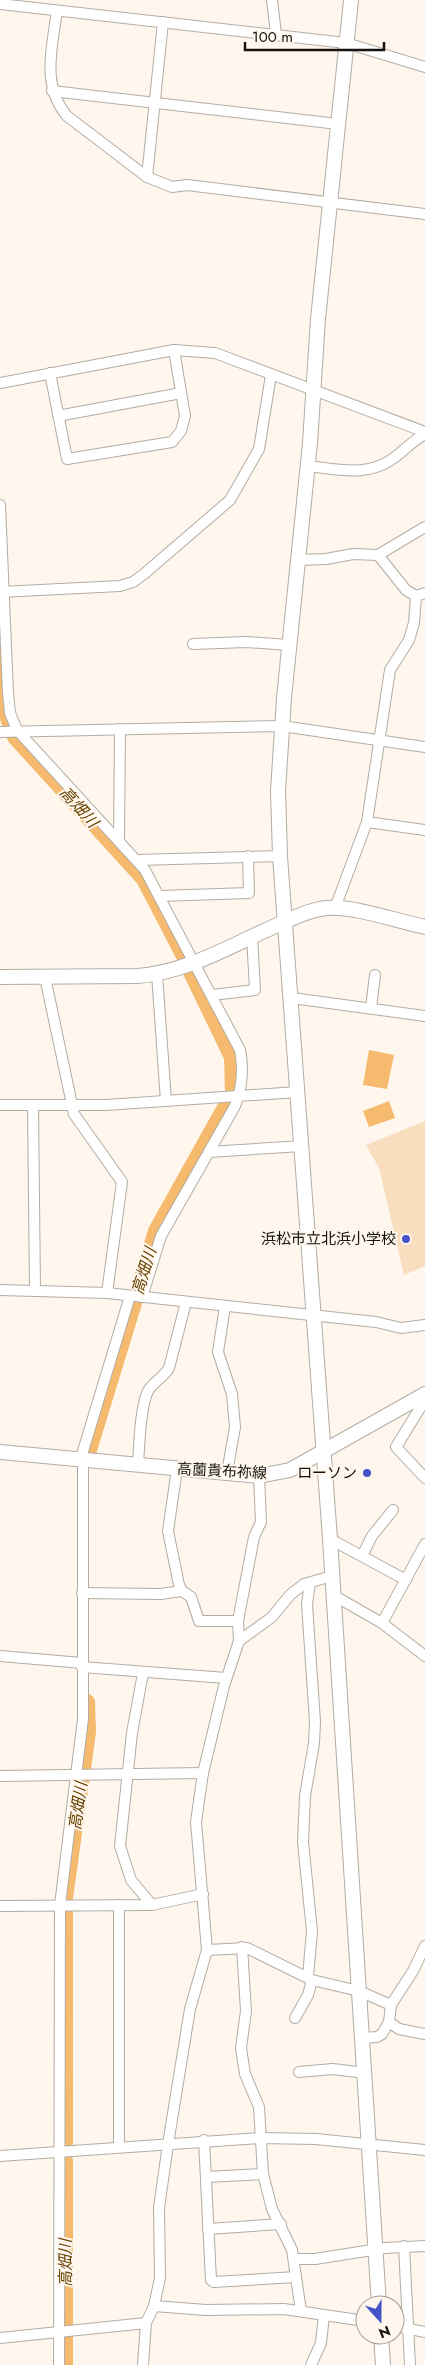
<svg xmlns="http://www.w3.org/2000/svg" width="425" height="2365" font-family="Jost,'Noto Sans JP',sans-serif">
<rect width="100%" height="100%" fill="#fff7ee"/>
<polygon fill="#f8debe" points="425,1121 425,1266 404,1275 379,1168 366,1145"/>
<g fill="#f5ba6d">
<polygon points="369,1050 394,1055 387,1089 363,1085"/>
<polygon points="389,1101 395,1118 369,1127 363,1111"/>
</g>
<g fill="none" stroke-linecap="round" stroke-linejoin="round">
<g stroke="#f5ba6d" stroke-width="16">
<polyline points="0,649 3,704 15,737 144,879 184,956"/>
<polyline points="190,970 232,1057 233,1091"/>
<polyline points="89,1450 156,1231 227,1104"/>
<polyline points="65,2143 65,1898 88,1732 87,1702"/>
<polyline points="65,2365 65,2161"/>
</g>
<defs>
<g id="street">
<polyline points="272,0 276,34"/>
<polyline points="0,4 346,43 425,67"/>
<path d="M 57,11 C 52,48 41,85 67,116 L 147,177 L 172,187 L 187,185 L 425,214"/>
<polyline points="52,91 338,124"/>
<polyline points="147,177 163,22"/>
<polyline points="50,373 67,459 172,442 181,431 185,416 174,350"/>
<polyline points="0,383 174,350 215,353 425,432"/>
<polyline points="58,413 63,415 181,393"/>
<path d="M 308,466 C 336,469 365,477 391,460 C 403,452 413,440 425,434"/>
<path d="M 0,505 L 8,693 L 10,713 L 17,730 L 145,870 L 240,1050 C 244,1070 242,1088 235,1106 L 161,1236 L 142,1297"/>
<polyline points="378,555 406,590 416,596"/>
<polyline points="297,560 326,559 353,554 378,555 425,527"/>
<polyline points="0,592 120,586 133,582 144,574 230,500 259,449 271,375"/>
<polyline points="193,644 246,642 289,645"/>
<polyline points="0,732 282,726 425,747"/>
<polyline points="367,822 425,830"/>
<polyline points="119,841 120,729"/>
<polyline points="137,860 280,856"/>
<polyline points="159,896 249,893 248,856"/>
<polyline points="335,908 367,822 390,670 409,640 414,623 416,596 425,593"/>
<polyline points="157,974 166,1101"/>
<polyline points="45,977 74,1114 122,1182 107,1293"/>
<polyline points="212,995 255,990 252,936"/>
<polyline points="292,998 425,1016"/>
<polyline points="371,1008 375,975"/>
<polyline points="0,1105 106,1105 298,1092"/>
<polyline points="33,1105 35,1291"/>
<polyline points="209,1152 302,1146"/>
<polyline points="0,1290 107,1293 376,1322 401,1328 425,1325"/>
<polyline points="225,1306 218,1352 232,1394 235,1427 227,1473"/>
<polyline points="425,1400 396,1447 425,1478"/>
<polyline points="80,1461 130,1296"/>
<path d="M 138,1466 C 139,1448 140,1407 148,1391 C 152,1383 164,1377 169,1368 L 186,1302"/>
<polyline points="330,1539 406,1580"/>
<polyline points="362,1556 372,1536 393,1510"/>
<polyline points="182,1591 191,1597 199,1621 238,1621"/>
<polyline points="82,1593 160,1594 182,1591 179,1585 168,1531 177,1469"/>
<polyline points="333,1595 382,1623 425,1656"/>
<polyline points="382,1623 425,1544"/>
<polyline points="239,1641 272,1617 290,1595 304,1584 332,1576"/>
<polyline points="0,1656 82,1663"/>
<polyline points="82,1667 226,1678"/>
<polyline points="143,1673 132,1733 120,1846 131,1880 152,1905"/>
<polyline points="0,1776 203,1773"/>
<polyline points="0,1906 152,1905 203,1894"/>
<polyline points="242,1947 246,2011 241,2048 245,2074 259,2107 263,2174 272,2209 292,2250 301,2311"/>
<polyline points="207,1950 247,1948 312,1980 359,1991 391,2005"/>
<polyline points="308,1977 312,1931 303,1842 305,1796 314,1743 315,1722 307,1604 310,1583"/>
<polyline points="295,2018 308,1995 312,1980"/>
<polyline points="389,2022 399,2029 425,2034"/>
<polyline points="362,2038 377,2037 382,2034 389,2022 391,2005 413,1971 425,1946"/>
<polyline points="299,2072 333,2069 365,2073"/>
<polyline points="204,2140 211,2280 214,2282 296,2277"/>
<polyline points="119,2147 119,1905"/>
<polyline points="0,2156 260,2138 316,2139 425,2150"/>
<polyline points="206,2177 263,2174"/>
<polyline points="208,2229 281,2224"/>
<polyline points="404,2246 410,2365"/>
<polyline points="294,2259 315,2259 385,2248 425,2246"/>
<polyline points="154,2306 206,2310 284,2309 365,2321"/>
<polyline points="395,2326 425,2332"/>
<polyline points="0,2338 146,2323"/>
<polyline points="59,2365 60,1905 83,1719 83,1461"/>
<polyline points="143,2365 146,2323 154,2306 160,2278 159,2208 168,2144 190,2009 207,1950 196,1822 203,1773 224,1686 239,1641 238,1621 254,1537 261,1522 259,1476"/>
<polyline points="311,2365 321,2343 324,2315"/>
</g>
<g id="secondary">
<polyline points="351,0 318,319 310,443 284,698 278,791 280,856 330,1539 379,2305"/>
<path d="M 0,977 L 137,976 C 185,973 230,946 273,927 C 291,919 308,910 327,908 C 356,906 396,921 425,927"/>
<polyline points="0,1452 259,1476 290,1470 425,1394"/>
<polyline points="381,2335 383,2365"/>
</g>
</defs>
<use href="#street" stroke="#b3aca4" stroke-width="12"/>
<use href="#secondary" stroke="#b3aca4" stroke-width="16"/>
<use href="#street" stroke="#fff" stroke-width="10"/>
<use href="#secondary" stroke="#fff" stroke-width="14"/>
</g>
<g fill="#4553c8" stroke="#fff7ee" stroke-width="2">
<circle cx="406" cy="1239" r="5"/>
<circle cx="367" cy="1473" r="5"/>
</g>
<g text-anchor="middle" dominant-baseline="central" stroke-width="4" stroke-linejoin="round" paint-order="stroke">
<g font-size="15" fill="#15120f" stroke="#fff7ee" text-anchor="end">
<text x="396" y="1239">浜松市立北浜小学校</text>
<text x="357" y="1473">ローソン</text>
</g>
<g font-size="15" fill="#15120f" stroke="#fff7ee">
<text transform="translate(222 1471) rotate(3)">高薗貴布祢線</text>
</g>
<g font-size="16" font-style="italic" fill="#664000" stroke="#fff7ee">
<text transform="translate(79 807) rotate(48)">高畑川</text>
<text transform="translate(144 1271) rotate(-73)">高畑川</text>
<text transform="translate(78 1806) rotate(-82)">高畑川</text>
<text transform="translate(65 2263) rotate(-90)">高畑川</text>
</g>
</g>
<g transform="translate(380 2320) rotate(159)"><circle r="24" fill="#fff7ee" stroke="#a19b95"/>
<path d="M0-4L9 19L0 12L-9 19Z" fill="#4553c8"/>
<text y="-8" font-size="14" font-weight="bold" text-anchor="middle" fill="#15120f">N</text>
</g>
<path d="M245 42v8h139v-8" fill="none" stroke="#15120f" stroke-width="2.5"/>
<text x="252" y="42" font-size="15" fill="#15120f" stroke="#fff7ee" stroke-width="4" paint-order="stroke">100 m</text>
</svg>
